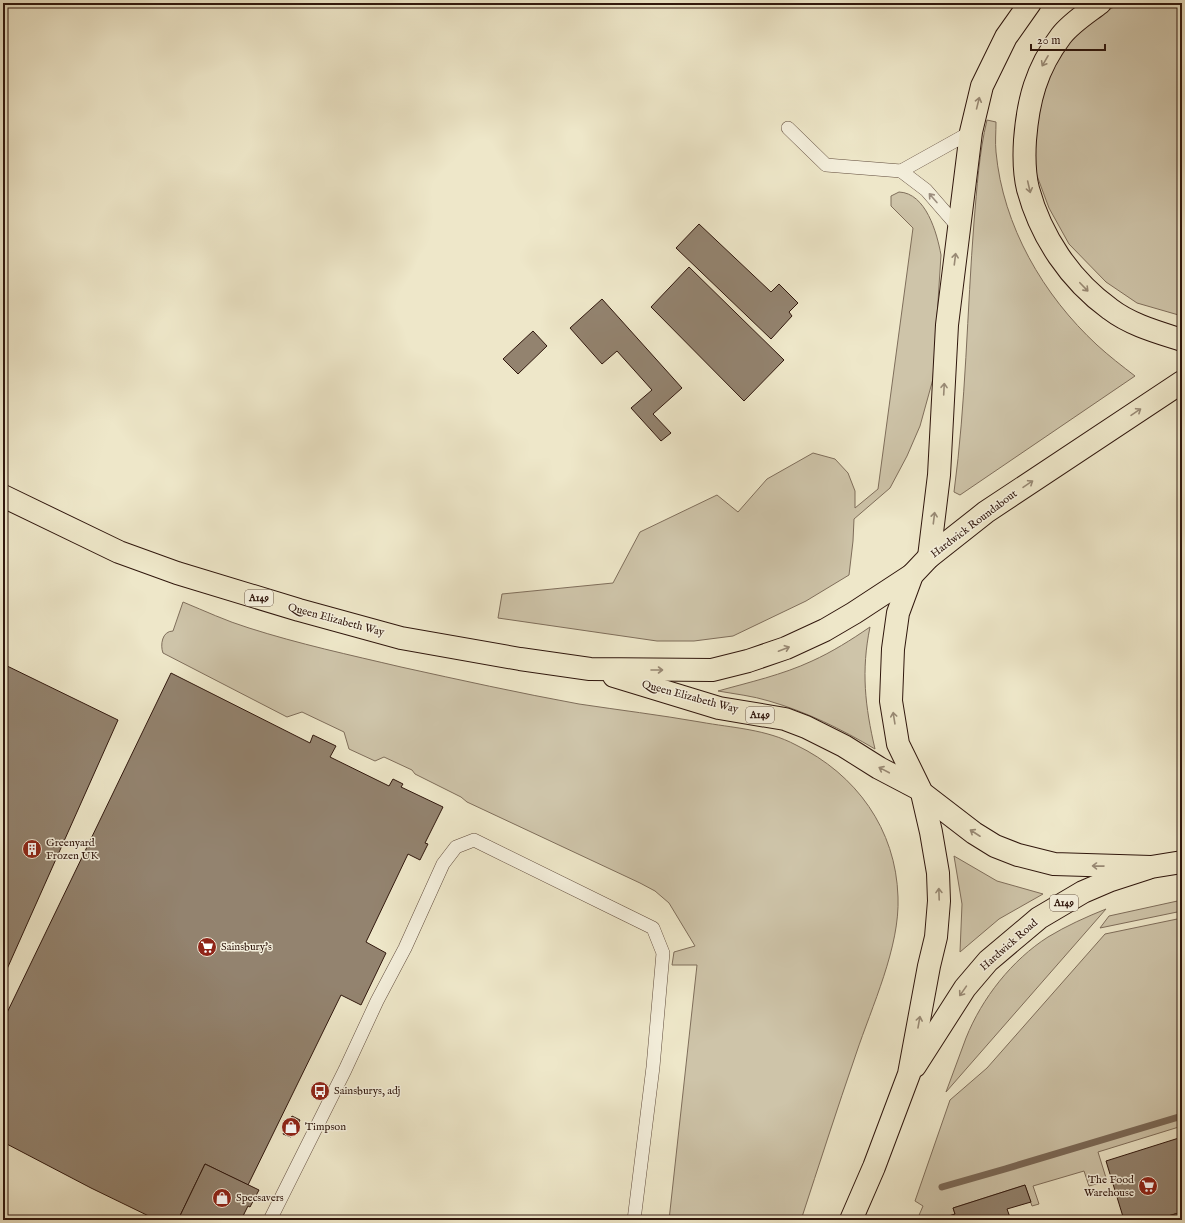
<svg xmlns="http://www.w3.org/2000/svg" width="1185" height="1223" font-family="'IM FELL English',serif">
<rect width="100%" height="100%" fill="#eee7c9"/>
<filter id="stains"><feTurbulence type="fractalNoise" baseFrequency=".005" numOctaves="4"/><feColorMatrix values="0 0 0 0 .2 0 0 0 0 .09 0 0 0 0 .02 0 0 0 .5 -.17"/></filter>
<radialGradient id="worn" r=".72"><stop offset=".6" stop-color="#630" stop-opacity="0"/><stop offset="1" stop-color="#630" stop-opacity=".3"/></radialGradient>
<g fill="#cec4a9" stroke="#7f6e5b">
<polygon points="1124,3 1182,3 1182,316 1137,303 1106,282 1069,244 1049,208 1036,173 1034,120 1041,88 1057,59 1083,26 1112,8"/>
<path d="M 987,120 L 996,122 C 996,132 995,142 996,152 C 1003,226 1043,295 1097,345 C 1109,356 1122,366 1135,376 L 960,495 L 954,492 C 966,403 967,312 974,222 C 977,188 979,153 987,120 Z"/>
<path d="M 899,192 C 926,193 937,233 941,255 L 933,379 L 920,426 L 907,456 L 890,488 L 854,519 L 853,541 L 849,575 L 806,601 L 733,636 L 694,641 L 657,641 L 498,618 L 502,594 L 613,583 L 640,532 L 717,495 L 738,512 L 767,479 L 813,453 L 835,459 L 848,473 L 855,491 L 855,508 L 878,489 L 913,228 L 891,206 L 891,196 Z"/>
<path d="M 183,602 C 205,611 226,621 249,628 C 299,644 350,655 401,667 C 460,680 519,693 579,704 C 619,710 660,715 700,722 C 733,728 766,729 796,745 C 856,774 896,829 898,897 C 900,947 872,1006 856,1054 C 837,1109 819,1165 801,1220 L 669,1220 L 697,965 L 672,965 L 674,952 L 695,946 L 669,903 L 655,891 L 640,883 L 467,802 L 461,797 L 415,774 L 412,770 L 384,757 L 375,761 L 349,749 L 344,732 L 302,712 L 287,717 L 163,653 C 160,645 162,631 173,631 Z"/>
<path d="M 870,627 C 861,671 865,706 875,749 C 841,729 807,712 769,701 C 753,696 735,694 718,691 C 750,682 782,675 812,661 C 832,652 851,640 870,627 Z"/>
<polygon points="954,856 997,881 1043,894 999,919 960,952 962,904"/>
<polygon points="1182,900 1182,911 1100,928 1109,916"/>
<path d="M 1106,909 L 946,1092 C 953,1074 959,1056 966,1038 C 982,998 1012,960 1048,937 C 1066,926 1086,917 1106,909 Z"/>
<polygon points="1182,918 1182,1126 1098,1152 1107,1181 1089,1186 1084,1171 1033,1186 1039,1204 1032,1206 1025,1185 953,1208 955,1214 936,1220 917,1220 923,1206 915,1201 950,1100 987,1068 1105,934"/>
</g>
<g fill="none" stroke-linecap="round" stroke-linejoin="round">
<polyline stroke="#7b6957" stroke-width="7" points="942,1187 1005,1169 1182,1116"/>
</g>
<g fill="#93836f" stroke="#30170d">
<polygon points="699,224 771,292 779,284 798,303 789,312 792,316 771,339 676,248"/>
<polygon points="689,267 784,360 744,401 651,307"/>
<polygon points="602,299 682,388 653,414 671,433 661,441 631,408 652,390 617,351 602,364 570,328"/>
<polygon points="533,331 547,346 518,374 503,359"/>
<polygon points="3,664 118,720 3,978"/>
<polygon points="171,673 310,743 313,735 336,746 330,757 389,786 393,779 403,784 401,787 443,807 425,843 428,844 420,860 408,854 366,942 386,953 361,1005 341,995 248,1185 205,1164 178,1220 157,1220 91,1188 3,1142 3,1021"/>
<polygon points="292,1116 300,1120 291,1137 283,1134"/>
<polygon points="1182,1137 1182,1212 1154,1220 1124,1220 1106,1161"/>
<polygon points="205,1164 259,1190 250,1207 248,1206 241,1220 178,1220"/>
<polygon points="1025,1185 1031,1202 1007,1209 1011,1220 936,1220 955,1214 953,1208"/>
<polygon points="1182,1212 1182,1220 1154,1220"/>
</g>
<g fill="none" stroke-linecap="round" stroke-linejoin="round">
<defs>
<g id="lane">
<polyline points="788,128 826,165 901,171"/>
<polyline points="959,228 926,190 901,171 971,132"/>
<polyline points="270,1220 345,1070 377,1001 405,948 443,864 456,847 474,840 653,928 663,953 653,1067 634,1220"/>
</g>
<g id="primary">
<polyline points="915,1066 965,988 988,961 1039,918 1083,892 1111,880 1148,868"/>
<polyline points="851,1220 874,1167 909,1074 929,966 936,937 939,901 938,873 931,832 922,793"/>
</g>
<g id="highway">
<path d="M 1100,3 C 1087,13 1071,23 1061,36 C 1036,69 1028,101 1025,140 C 1024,156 1024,173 1028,189 C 1041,237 1070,280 1110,309 C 1131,325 1157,332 1182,340"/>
<polyline points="1182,382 986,512 929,557 912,575 898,613 893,649 891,701 898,744 922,793 974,833 995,846 1018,855 1054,864 1151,867 1182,862"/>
<polyline points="3,496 119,552 177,573 299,610 401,638 520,659 590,669 712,670 748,661 786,648 825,630 854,613 912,575"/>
<polyline points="929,557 939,475 947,325 971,132 982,86 1006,37 1030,3"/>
<polyline points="614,676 719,708 785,719 806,727 844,746 879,768 919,789"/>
</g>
</defs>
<use href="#lane" stroke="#604b3c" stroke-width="14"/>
<use href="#primary" stroke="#30170d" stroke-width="24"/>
<use href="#highway" stroke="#30170d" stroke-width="24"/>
<use href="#lane" stroke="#f4efdc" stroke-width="13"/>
<use href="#primary" stroke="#eee7c9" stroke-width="22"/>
<use href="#highway" stroke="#eee7c9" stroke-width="22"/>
</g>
<defs><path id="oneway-shaft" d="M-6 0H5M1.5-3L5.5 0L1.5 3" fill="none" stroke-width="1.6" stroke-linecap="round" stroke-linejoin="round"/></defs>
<g stroke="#988974">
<use href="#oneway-shaft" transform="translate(1045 61) rotate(120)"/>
<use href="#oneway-shaft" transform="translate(978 103) rotate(-76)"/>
<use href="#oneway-shaft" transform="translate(1029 187) rotate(77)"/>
<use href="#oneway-shaft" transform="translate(955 259) rotate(-83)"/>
<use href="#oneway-shaft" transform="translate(1084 287) rotate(46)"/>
<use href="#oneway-shaft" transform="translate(944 389) rotate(-87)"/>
<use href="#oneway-shaft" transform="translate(1136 412) rotate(-34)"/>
<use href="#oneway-shaft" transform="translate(1028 484) rotate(-34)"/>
<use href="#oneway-shaft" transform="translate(934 518) rotate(-83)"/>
<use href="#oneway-shaft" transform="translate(784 649) rotate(-21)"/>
<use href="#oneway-shaft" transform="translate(657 670)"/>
<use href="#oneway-shaft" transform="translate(894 718) rotate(-99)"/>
<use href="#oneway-shaft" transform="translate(884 770) rotate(-152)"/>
<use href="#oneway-shaft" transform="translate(975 833) rotate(-147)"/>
<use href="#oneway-shaft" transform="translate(1098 866) rotate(-179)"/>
<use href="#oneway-shaft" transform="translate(939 894) rotate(-92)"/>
<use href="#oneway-shaft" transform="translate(963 991) rotate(125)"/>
<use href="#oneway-shaft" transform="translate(919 1022) rotate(-80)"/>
</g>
<use stroke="#9c8e7f" href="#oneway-shaft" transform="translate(933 198) rotate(-131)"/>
<defs>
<symbol id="building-disc" viewBox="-11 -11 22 22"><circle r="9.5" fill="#8f2418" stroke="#f4efdc"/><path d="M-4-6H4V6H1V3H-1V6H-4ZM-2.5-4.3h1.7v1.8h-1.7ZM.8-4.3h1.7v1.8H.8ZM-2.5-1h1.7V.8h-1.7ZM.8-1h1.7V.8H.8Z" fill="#fff"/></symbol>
<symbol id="supermarket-disc" viewBox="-11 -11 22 22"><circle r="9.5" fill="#8f2418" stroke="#f4efdc"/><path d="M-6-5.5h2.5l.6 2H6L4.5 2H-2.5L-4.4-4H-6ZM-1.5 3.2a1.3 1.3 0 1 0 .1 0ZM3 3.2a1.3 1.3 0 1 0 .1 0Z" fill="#fff"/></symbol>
<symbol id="bus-disc" viewBox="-11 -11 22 22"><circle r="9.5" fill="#8f2418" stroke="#f4efdc"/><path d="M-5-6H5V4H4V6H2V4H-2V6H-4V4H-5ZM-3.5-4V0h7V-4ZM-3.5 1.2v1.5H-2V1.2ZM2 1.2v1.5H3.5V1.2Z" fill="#fff"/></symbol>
<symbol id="shop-disc" viewBox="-11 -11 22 22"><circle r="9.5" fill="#8f2418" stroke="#f4efdc"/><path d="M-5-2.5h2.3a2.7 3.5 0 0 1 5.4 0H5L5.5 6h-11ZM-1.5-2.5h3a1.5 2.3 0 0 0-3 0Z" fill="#fff"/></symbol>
</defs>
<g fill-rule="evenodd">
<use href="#building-disc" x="21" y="838" width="22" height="22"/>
<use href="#supermarket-disc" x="196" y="936" width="22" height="22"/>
<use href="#bus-disc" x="309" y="1080" width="22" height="22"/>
<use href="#shop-disc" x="280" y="1116" width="22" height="22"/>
<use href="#supermarket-disc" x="1137" y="1175" width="22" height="22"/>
<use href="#shop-disc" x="211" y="1187" width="22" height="22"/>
</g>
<g text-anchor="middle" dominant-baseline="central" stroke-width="3" stroke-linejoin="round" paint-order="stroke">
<g fill="#f4efdc" stroke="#6b584b" stroke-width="1">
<rect x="245" y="590" width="28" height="16" rx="3"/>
<rect x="746" y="707" width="28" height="16" rx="3"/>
<rect x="1050" y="895" width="28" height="16" rx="3"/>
</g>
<g font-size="10" font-weight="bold" fill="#30170d">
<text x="259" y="598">A149</text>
<text x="760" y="715">A149</text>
<text x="1064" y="903">A149</text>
</g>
<g font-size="11" fill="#30170d" stroke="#f4efdc">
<text transform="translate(974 524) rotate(-37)">Hardwick Roundabout</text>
<text transform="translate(336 620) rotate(15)">Queen Elizabeth Way</text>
<text transform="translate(690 697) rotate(15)">Queen Elizabeth Way</text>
<text transform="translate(1009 945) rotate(-41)">Hardwick Road</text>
</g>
<g font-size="11" fill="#30170d" stroke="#f4efdc" text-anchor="start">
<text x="46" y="843">Greenyard<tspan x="46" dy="13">Frozen UK</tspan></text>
<text x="221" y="947">Sainsbury's</text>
<text x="334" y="1091">Sainsburys, adj</text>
<text x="305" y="1127">Timpson</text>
<text x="1134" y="1180" text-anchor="end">The Food<tspan x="1134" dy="13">Warehouse</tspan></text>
<text x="236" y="1198">Specsavers</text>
</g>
</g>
<rect width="1185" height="1223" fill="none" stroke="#eee7c9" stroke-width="16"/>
<rect x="4" y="4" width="1177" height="1215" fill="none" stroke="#30170d" stroke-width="2"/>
<rect x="8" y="8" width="1169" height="1207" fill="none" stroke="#30170d"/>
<path d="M1031 44v6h74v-6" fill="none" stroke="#30170d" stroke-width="2"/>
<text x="1037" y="44" font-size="12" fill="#30170d" stroke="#f4efdc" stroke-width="3" paint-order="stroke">20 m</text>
<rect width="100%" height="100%" filter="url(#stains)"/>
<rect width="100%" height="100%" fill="url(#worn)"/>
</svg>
